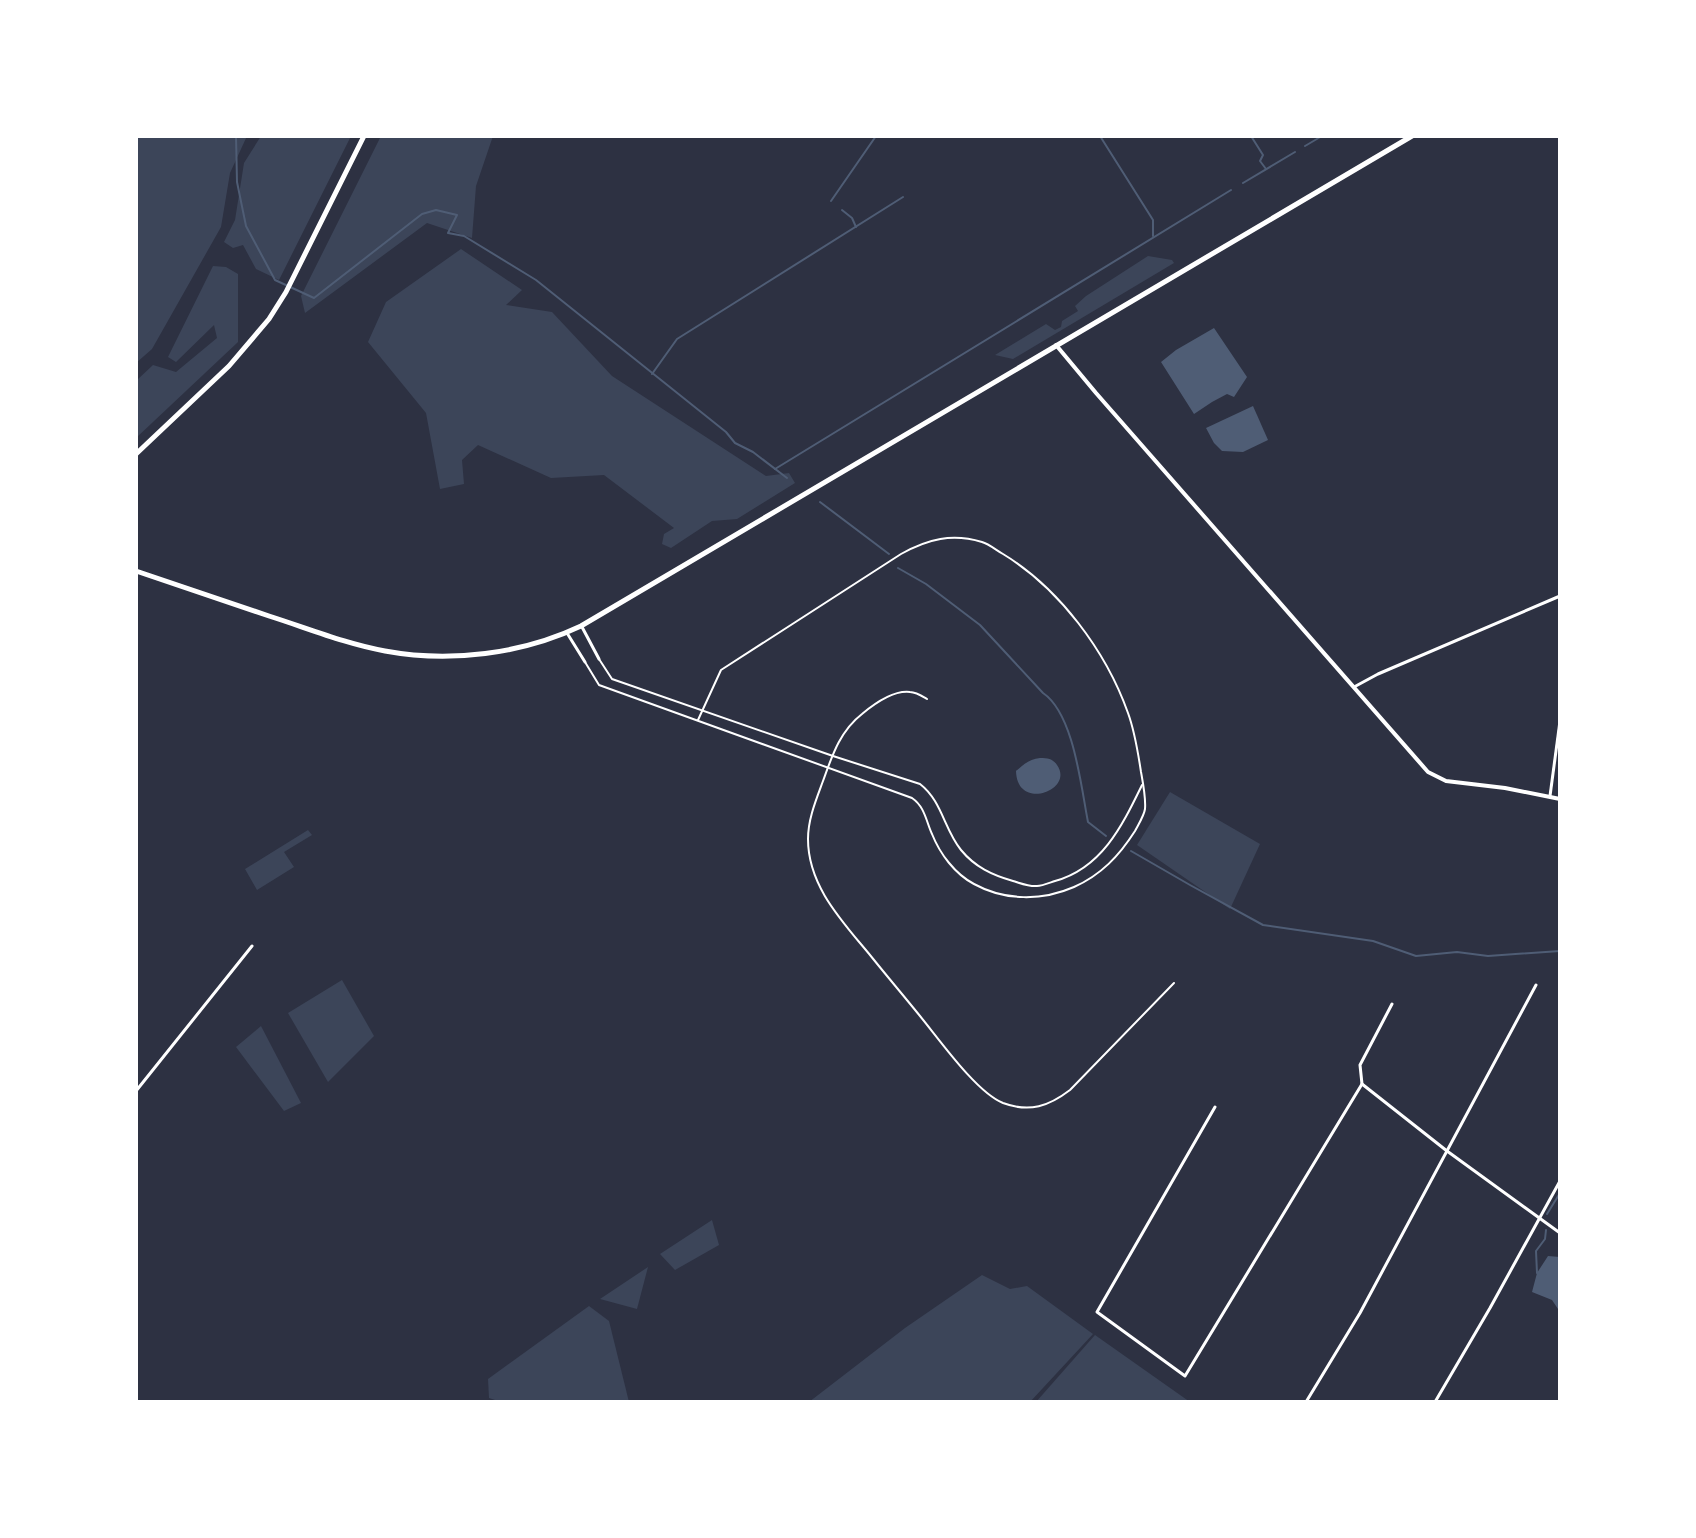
<svg xmlns="http://www.w3.org/2000/svg" width="1696" height="1538" font-family="Manrope,sans-serif">
<rect width="100%" height="100%" fill="#2d3142"/>
<g fill="#3c4559">
<polygon points="136,136 247,136 230,173 221,227 152,349 136,363"/>
<polygon points="261,136 351,136 279,280 256,269 243,245 233,248 224,242 235,220 244,163"/>
<polygon points="381,136 493,136 476,186 472,238 427,223 305,313 301,296"/>
<polygon points="461,249 522,290 506,305 552,312 612,376 766,476 789,473 795,483 737,519 712,521 671,548 662,544 664,534 674,528 604,475 551,478 478,445 462,460 464,484 440,489 426,413 368,342 386,302"/>
<polygon points="1148,256 1172,260 1174,263 1013,359 995,355 1046,324 1055,330 1061,327 1062,321 1078,311 1075,306 1086,296"/>
<polygon points="213,266 226,267 238,274 238,342 136,438 136,381 153,365 176,372 217,338 214,325 176,362 168,357"/>
<polygon points="1170,792 1260,844 1230,909 1137,845"/>
<polygon points="308,830 312,835 284,852 294,867 257,890 245,869"/>
<polygon points="342,980 374,1036 328,1082 288,1013"/>
<polygon points="261,1026 301,1103 284,1111 236,1047"/>
<polygon points="712,1220 719,1245 675,1270 660,1254"/>
<polygon points="648,1267 637,1309 600,1299"/>
<polygon points="982,1275 1010,1289 1027,1286 1093,1334 1030,1402 809,1402 905,1328"/>
<polygon points="589,1306 609,1321 629,1402 501,1402 489,1398 488,1379"/>
<polygon points="1095,1335 1190,1402 1036,1402"/>
</g>
<g fill="#4f5d75">
<polygon points="1214,328 1247,377 1234,397 1227,394 1212,402 1194,414 1161,362 1176,350"/>
<polygon points="1253,406 1268,440 1243,452 1222,451 1214,443 1206,428"/>
<path d="M 1040,758 C 1048,758 1053,759 1057,765 C 1075,790 1017,812 1016,771 C 1024,764 1030,759 1040,758 Z"/>
<polygon points="1548,1256 1560,1257 1560,1312 1552,1300 1532,1292 1537,1273"/>
</g>
<g fill="none" stroke-linecap="round" stroke-linejoin="round">
<g stroke="#4f5d75" stroke-width="2">
<polyline points="236,136 237,182 246,226 275,280 314,298 422,214 436,210 457,215 448,233 464,236 536,280 726,432 735,443 753,452 787,478"/>
<polyline points="1100,136 1153,220 1153,236"/>
<polyline points="1251,136 1263,155 1260,161 1266,169"/>
<polyline points="1305,146 1322,136"/>
<polyline points="1243,183 1295,152"/>
<polyline points="831,201 876,136"/>
<polyline points="842,210 852,218 856,227"/>
<polyline points="652,374 677,339 903,197"/>
<polyline points="775,469 1231,190"/>
<polyline points="820,502 889,554"/>
<path d="M 898,568 L 926,584 L 980,625 L 1043,693 C 1074,714 1081,787 1088,822 L 1106,836"/>
<polyline points="1131,851 1190,885 1263,925 1373,941 1416,956 1457,952 1488,956 1560,951"/>
<polyline points="1547,1214 1560,1193"/>
<polyline points="1537,1273 1536,1251 1545,1239 1546,1230"/>
</g>
<g stroke="#fff" stroke-width="2">
<path d="M 599,659 L 612,679 L 833,756 L 920,784 C 942,801 944,829 961,850 C 975,867 992,875 1013,881 C 1020,883 1030,887 1037,886 C 1042,886 1049,883 1055,881 C 1102,868 1122,826 1142,785"/>
<path d="M 585,662 L 599,685 L 912,798 C 925,807 926,821 932,834 C 940,854 955,874 974,884 C 1005,901 1042,901 1074,887 C 1101,875 1119,856 1135,831 C 1138,825 1144,816 1145,809 C 1146,798 1143,783 1141,772 C 1138,752 1135,732 1128,713 C 1106,651 1059,588 1003,554 C 996,550 989,544 982,542 C 952,533 928,539 901,554 L 721,670 L 698,720"/>
<path d="M 927,699 C 922,696 916,692 910,692 C 893,690 874,704 862,714 C 840,731 832,756 823,781 C 816,800 808,819 808,839 C 808,886 842,921 870,955 C 886,975 903,995 920,1016 C 939,1039 976,1092 1003,1103 C 1030,1113 1049,1106 1070,1090 L 1174,983"/>
</g>
<g stroke="#fff" stroke-width="3">
<polyline points="582,627 599,659"/>
<polyline points="567,633 585,662"/>
<polyline points="1354,687 1378,674 1560,596"/>
<polyline points="1550,796 1560,721"/>
<polyline points="1362,1084 1447,1151 1560,1233"/>
<polyline points="136,1091 252,946"/>
<polyline points="1215,1107 1097,1312 1185,1376 1362,1084 1360,1065 1392,1004"/>
<polyline points="1306,1402 1360,1313 1536,985"/>
<polyline points="1435,1402 1490,1308 1560,1181"/>
</g>
<polyline stroke="#fff" stroke-width="4" points="1056,345 1096,393 1428,772 1446,781 1505,788 1560,799"/>
<g stroke="#fff" stroke-width="5">
<polyline points="136,454 229,366 269,319 286,292 364,136"/>
<path d="M 136,571 C 180,586 224,601 269,616 C 307,628 346,644 385,651 C 450,663 522,654 581,626 L 1412,136"/>
</g>
</g>
<rect width="1696" height="1538" fill="none" stroke="#ffffff" stroke-width="276"/>
</svg>
